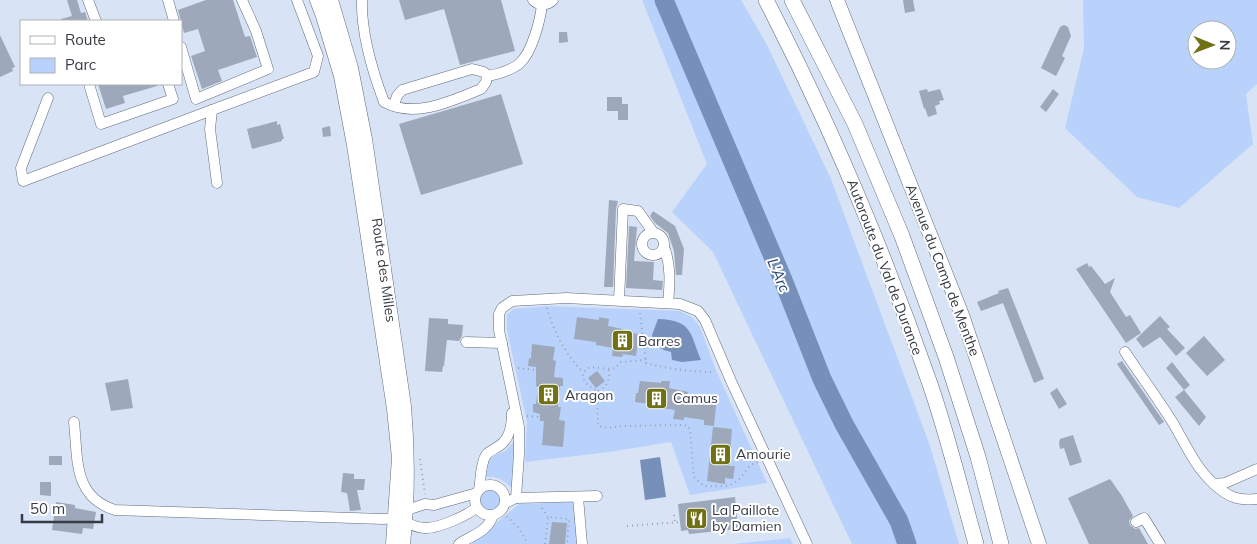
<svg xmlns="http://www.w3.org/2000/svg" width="1257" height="544" font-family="Mulish,sans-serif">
<rect width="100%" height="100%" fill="#d8e3f6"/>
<g fill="#b9d2fb" fill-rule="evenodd">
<polygon points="642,0 741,0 767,45 831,179 929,443 959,544 852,544 713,252 672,212 707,164"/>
<path d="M 1083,0 L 1257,0 L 1257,84 L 1246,94 L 1253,144 L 1179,208 L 1137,197 L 1065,128 L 1084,48 ZM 1197,30 L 1227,30 L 1227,60 L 1197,60 Z"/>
<polygon points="547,306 680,311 692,317 700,327 716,370 767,483 690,495 671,442 609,452 525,462 527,422 507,330 507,315 513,309"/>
<path d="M 515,440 L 513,489 C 504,481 499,476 486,477 L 489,459 L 495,455 L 504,452 Z"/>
<circle cx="491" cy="500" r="13"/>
<polygon points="574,502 578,544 471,544 519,504"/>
<polygon points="790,538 793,544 733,544"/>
</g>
<g fill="#7690b9">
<path d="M 658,319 C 693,320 690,334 701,360 L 682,362 L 672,360 L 671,352 L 664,350 L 655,345 L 652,335 Z"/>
<polygon points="660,457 666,497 645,500 640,460"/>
</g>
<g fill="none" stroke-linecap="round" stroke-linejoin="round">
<polyline stroke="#7690b9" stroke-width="19" points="664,0 783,280 822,379 844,424 899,521 907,544"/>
</g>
<g fill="#9da8ba">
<polygon points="67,0 77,0 81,13 85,12 88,21 62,21 61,19 72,16"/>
<polygon points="206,0 233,0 245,37 250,36 257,57 218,70 222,81 202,89 191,56 205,51 198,29 184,33 178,10"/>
<polygon points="399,0 501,0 515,51 460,65 444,9 405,20"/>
<polygon points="903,0 913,0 915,11 905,13"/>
<polygon points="1064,25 1068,27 1071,36 1062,56 1065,58 1056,76 1041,68 1060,27"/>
<polygon points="559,32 567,32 568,42 559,43"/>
<polygon points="0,35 15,67 12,68 13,71 0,77"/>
<polygon points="98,84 157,84 157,86 123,96 125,103 106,109"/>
<polygon points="927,89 928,92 940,89 944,100 939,101 940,104 935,106 937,114 928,117 925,108 924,109 919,91"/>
<polygon points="1053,89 1059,94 1046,112 1040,107"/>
<polygon points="501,94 523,164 421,195 399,124"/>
<polygon points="607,97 622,97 622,104 628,104 628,120 618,120 618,111 607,111"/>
<polygon points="277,121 277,125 280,124 284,139 282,139 282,141 252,149 247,129"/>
<polygon points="330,126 331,136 323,137 322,128"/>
<polygon points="609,200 618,201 616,209 613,287 604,287"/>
<polygon points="653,211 675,226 684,249 682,275 676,275 674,251 668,233 655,223 650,216"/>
<polygon points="629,226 637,227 634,261 654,262 653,280 663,281 662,290 626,288"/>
<polygon points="1087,263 1089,267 1091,266 1105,284 1115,278 1110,292 1126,317 1130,315 1141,333 1126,343 1076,269"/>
<polygon points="1008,288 1044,379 1034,383 1003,303 981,311 977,302 999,293 998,291"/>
<polygon points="1160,316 1170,327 1167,329 1185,348 1176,356 1160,337 1143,348 1136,339"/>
<polygon points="577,317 599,320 599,317 609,319 608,326 623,329 623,332 639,334 636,356 623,354 622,357 612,356 613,348 596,345 596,342 574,339"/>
<polygon points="429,318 448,319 448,324 463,325 462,336 459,341 447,340 444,366 443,366 442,372 425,371"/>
<polygon points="1204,336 1225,360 1207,376 1186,353"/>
<polygon points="532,344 555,347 553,360 556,361 554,377 563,378 563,386 560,386 558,407 561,407 559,420 565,421 563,447 542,445 544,421 540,421 540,414 533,412 533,404 536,404 538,387 536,386 536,367 528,366 529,358 531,359"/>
<polygon points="1122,361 1164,422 1159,425 1117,364"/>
<polygon points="1172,362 1190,385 1184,390 1166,368"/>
<polygon points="597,371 605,381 596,388 588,378"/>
<polygon points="128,379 133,408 111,411 105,383"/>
<polygon points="640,381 661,383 661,381 670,381 669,388 688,392 687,396 708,398 709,394 717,396 714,426 704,425 704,420 684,417 684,420 673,419 675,410 657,407 658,405 635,402 636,393 638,393"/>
<polygon points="1057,388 1067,404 1059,409 1050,393"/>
<polygon points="1184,390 1206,417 1199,426 1175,397"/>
<polygon points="713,427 732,429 729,466 735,466 733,479 725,478 725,484 707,481"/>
<polygon points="1073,435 1082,462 1070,466 1064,448 1060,449 1059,443 1060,439"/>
<rect x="49" y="456" width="13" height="9"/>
<polygon points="343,473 354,474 354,479 365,479 364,490 357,490 361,510 350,511 347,493 341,492"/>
<polygon points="1110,479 1122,496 1133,516 1129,521 1130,525 1135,529 1139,528 1148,544 1089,544 1068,498"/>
<polygon points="40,482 51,482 51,496 40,495"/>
<polygon points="735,497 738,529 689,534 688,530 681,531 678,504"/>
<polygon points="56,502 75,505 75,508 96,512 93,529 83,528 82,534 52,530"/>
<polygon points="552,522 567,523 565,544 549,544"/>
</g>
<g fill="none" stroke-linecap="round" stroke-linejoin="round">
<defs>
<g id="minor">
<polyline points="88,0 96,21"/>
<polyline points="168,0 174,21"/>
<path d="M 362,0 C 361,34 372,70 384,102 C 414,119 452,101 481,89 L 486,82 L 487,76 L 484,72 L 472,69 L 402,90 L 397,96 L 394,105"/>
<path d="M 533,0 C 539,6 547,6 553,0"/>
<polyline points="181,47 196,99 268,69 256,31 242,0"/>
<path d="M 487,76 C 498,74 511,71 520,63 C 532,52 540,21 542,5"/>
<polyline points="89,84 101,124 173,99 168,84"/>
<polyline points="48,98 21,168 23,181 212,110"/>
<polyline points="217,183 210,129 212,110 314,72 318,56 297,0"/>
<circle cx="653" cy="244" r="11"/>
<path d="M 664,247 C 671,265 670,283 668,303"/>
<polyline points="619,300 623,209 638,211 653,232"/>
<polyline points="466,342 502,343"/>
<path d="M 1125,352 C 1141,376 1158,399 1173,423 C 1186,445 1195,467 1214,484"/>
<path d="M 74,422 C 78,459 73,497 115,510 L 383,519 L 395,518 L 410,509 L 425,504 L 434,505 L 477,493"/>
<path d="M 1257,469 L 1225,483 L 1214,484 C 1228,497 1238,501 1257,499"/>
<circle cx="490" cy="500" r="15"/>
<path d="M 479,490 C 481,480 480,464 486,455 C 489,451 495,449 499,446 C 510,439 512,425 512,413"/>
<polyline points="578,497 582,544"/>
<polyline points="516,498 597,496"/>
<polyline points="505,503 516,498 519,454 519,427 499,330 499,314 502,308 512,301 566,298 680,304 698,311 705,320 731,381 807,544"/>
<path d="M 401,520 C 408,523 416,528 424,528 C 437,529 467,516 477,507"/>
<polyline points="1136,522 1144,518 1160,544"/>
<path d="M 459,544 C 472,535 488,532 493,515"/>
</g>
<g id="major">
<polyline points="317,0 323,16 341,76 354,145 394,409 399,458 393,544"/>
<path d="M 331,0 L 351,68 L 365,139 L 404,406 C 408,452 408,498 403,544"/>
<polyline points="837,0 962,315 1039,544"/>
</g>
<g id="highway">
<path d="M 766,0 C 830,124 884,252 930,384 C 948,436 961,491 976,544"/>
<polyline points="792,0 855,124 902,236 946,357 978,457 1001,544"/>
</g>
</defs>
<use href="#minor" stroke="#616b7c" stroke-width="11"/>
<use href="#major" stroke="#616b7c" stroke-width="15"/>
<use href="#highway" stroke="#616b7c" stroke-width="16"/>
<g stroke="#9aa2b1" stroke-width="2" stroke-dasharray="1 4" stroke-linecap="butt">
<path d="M 547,308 C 554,332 565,354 583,372"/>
<path d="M 640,313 L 646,363 C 669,369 692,372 715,372"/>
<path d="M 646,359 L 644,360 L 621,362 L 615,368 L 609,369 L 590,367 L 583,372 C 582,382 589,386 597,391 L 598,426 L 609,428 L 622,426 L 684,425 L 688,426 L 690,431 L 694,477 L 704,486 C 714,486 729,488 737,481 C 745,475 745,466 758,462"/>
<polyline points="518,368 536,370"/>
<path d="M 598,391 C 608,386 610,380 609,369"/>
<polyline points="527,416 540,417"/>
<polyline points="420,459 425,494"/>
<polyline points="542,508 548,517"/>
<polyline points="503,513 518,527 528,544"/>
<polyline points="674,515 675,522"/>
<polyline points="627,526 680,522"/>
<polyline points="545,544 548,517 569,519 567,544"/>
</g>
<use href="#minor" stroke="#fff" stroke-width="10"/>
<use href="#major" stroke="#fff" stroke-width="14"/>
<use href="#highway" stroke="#fff" stroke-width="15"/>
</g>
<defs>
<symbol id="building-square" viewBox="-11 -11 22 22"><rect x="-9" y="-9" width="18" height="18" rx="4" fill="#707014" stroke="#fff"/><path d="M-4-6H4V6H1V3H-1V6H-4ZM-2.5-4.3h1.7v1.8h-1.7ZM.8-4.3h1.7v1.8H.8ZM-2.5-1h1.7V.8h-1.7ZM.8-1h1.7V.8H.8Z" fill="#fff"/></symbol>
<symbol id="restaurant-square" viewBox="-11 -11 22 22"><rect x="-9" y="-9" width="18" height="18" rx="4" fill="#707014" stroke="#fff"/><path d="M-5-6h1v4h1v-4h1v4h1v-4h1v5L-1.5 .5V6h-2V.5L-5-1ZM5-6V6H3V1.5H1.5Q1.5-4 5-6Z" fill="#fff"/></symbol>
</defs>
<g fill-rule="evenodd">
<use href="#building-square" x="610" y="328" width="25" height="25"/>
<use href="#building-square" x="536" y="382" width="25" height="25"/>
<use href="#building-square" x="644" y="386" width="25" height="25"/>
<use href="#building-square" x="708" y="442" width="25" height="25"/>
<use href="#restaurant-square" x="684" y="506" width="25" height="25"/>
</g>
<g text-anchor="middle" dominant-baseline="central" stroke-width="4" stroke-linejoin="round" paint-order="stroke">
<g font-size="14" fill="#373b43" stroke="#fff">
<text transform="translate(885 267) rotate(69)">Autoroute du Val de Durance</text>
<text transform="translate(384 270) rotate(82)">Route des Milles</text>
<text transform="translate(943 270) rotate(69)">Avenue du Camp de Menthe</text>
</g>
<g font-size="14" fill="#373b43" stroke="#fff" text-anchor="start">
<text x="638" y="341">Barres</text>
<text x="565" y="395">Aragon</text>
<text x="673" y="398">Camus</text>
<text x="736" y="454">Amourie</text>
<text x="712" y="510">La Paillote<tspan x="712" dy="16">by Damien</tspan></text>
</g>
<g font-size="15" font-style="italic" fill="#224378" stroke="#fff">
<text transform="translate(779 275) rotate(67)">L'Arc</text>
</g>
</g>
<rect x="20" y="20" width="162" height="65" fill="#ffffff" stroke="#afb1b4"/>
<rect x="30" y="36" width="25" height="8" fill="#ffffff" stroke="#afb1b4"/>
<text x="65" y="45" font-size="15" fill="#373b43">Route</text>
<rect x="30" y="58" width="25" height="15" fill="#b9d2fb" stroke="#afb1b4"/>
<text x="65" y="70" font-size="15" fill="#373b43">Parc</text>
<g transform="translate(1212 45) rotate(91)"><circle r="24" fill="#ffffff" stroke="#afb1b4"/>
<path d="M0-4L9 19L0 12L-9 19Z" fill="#707014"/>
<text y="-8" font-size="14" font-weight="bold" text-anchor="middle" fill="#373b43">N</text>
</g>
<path d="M22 514v8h80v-8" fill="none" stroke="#373b43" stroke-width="2.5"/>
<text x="30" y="514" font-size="15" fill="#373b43" stroke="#ffffff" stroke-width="4" paint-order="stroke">50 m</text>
</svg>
